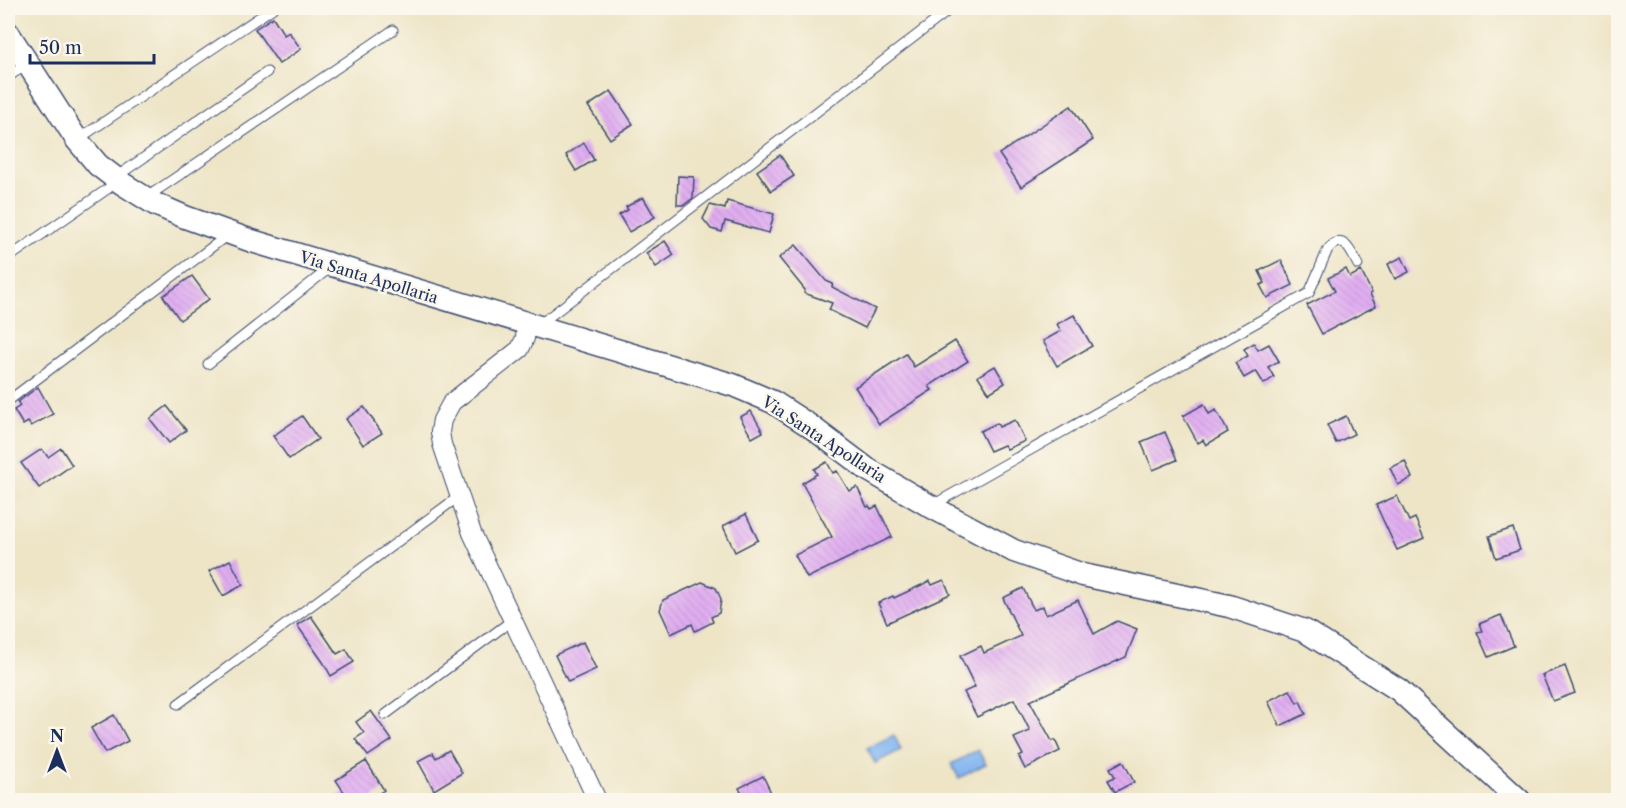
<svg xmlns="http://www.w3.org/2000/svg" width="1626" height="808" font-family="'Libre Caslon Text',serif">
<defs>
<pattern id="building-back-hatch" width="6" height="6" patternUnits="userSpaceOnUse" patternTransform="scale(1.5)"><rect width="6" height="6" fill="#e1aef1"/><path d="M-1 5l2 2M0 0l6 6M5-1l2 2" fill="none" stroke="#c096d1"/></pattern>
</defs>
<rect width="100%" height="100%" fill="#fbf7ec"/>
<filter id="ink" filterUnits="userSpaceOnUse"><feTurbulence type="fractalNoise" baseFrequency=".0167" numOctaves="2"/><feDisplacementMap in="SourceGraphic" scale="12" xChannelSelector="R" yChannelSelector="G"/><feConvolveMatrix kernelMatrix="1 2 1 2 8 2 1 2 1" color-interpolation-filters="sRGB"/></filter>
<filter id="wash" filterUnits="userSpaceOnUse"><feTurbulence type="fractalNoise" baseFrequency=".008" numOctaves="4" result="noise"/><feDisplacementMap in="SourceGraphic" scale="24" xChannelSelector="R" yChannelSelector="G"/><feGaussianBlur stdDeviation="1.35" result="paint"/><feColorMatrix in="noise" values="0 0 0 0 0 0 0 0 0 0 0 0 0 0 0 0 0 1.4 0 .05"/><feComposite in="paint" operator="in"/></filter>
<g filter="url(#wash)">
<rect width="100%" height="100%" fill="#eee5c7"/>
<g fill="#83b6f0" stroke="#4f72a7" stroke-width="1.5">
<polygon points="894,735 901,750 875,763 867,748"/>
<polygon points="978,750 986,764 959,778 951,764"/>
</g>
<g id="blocks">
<g fill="url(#building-back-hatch)">
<polygon points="273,17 284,35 289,32 301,49 279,64 255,29"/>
<polygon points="611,91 633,124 610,139 588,106"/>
<polygon points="1071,106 1093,140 1021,187 999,154"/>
<polygon points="584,143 594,160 576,171 566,155"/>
<polygon points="780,155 794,176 771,191 757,171"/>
<polygon points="678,176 694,177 693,198 684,205 677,205"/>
<polygon points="643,197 655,217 629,232 619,215 628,210 626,207"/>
<polygon points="727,201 774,214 769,233 725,221 722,232 711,229 703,219 710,205 725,209"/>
<polygon points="665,241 674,255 656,267 646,253"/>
<polygon points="796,245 826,281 833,284 832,287 875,309 865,328 829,310 832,303 804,293 805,290 779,258"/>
<polygon points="1402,257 1409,272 1395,279 1388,264"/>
<polygon points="1281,260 1293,285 1267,298 1260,285 1265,283 1259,271"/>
<polygon points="1346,269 1350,277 1361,271 1372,293 1370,294 1376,306 1322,334 1307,305 1335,291 1328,278"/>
<polygon points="192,276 209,299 180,320 163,296"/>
<polygon points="1074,315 1092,346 1057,366 1043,341 1061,331 1057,324"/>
<polygon points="955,341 968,361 929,386 932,390 879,424 855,387 906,354 914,367"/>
<polygon points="1254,343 1258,350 1269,344 1279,361 1268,367 1274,377 1264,384 1256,371 1244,378 1235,363 1248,356 1244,349"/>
<polygon points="995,366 1005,383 989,393 978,376"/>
<polygon points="38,387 53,414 31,426 28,422 23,425 14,410 20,406 18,402"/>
<polygon points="1204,404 1209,414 1216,410 1228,432 1206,445 1203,440 1198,443 1183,416"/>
<polygon points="167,406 186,430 169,443 150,419"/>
<polygon points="364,407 382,433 363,445 346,419"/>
<polygon points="751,411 763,432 752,438 740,417"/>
<polygon points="302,416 318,439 289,459 273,436"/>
<polygon points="1346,416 1354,434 1336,443 1327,425"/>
<polygon points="1015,420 1025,441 1007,449 1004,445 990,451 980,431 997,423 999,427"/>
<polygon points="1165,432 1177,460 1153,470 1141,442"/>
<polygon points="61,448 72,465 39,488 21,463 42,449 48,457"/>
<polygon points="1405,461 1412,478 1398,485 1390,468"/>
<polygon points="827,462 833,473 837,471 849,491 857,487 867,507 869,506 871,509 877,506 892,537 807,578 795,555 832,537 802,483 817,474 814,469"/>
<polygon points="1397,496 1409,521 1415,518 1424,538 1397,550 1376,505"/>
<polygon points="746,514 758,540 735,552 723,526"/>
<polygon points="1513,528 1520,550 1496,558 1489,536"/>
<polygon points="230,560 243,585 223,596 209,571"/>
<polygon points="944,580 950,594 887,623 878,603 893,596 894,598 930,581 932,585"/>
<polygon points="702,582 716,588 721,599 719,613 711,617 713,622 695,631 692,624 671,634 660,610 663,600"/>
<polygon points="1023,588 1034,610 1043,606 1046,615 1078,600 1094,634 1117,621 1137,629 1126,657 1030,701 1052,741 1055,740 1060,751 1025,769 1019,757 1023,755 1014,738 1030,731 1014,699 977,717 964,692 975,687 960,656 981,646 984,653 1021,636 1003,598"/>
<polygon points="1501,615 1514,646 1488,657 1477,632 1482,631 1479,624"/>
<polygon points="311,616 337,654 346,649 354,662 331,676 323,662 297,625"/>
<polygon points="583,642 596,669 568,682 555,655"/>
<polygon points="1565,666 1575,693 1553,701 1542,675"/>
<polygon points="1290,690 1297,703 1300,701 1306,714 1280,726 1268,701"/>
<polygon points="371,711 392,740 368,756 355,739 364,733 356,722"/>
<polygon points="114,715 128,741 105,753 91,728"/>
<polygon points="449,750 462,773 434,790 418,761 433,753 436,758"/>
<polygon points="366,761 384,790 368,801 330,801 344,792 336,780"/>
<polygon points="1123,761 1134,782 1115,792 1108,780 1115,777 1110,768"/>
<polygon points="763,776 775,801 737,801 741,792 739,788"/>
</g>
</g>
</g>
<g filter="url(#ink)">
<use href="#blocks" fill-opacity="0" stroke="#3b4a6e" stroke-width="1.5"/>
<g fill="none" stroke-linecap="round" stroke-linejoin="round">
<defs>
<g id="service">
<polyline points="8,77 28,63"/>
<polyline points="77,140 273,8"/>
<polyline points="116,177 267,72"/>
<polyline points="147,197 393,30"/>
<polyline points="8,258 119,181"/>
<polyline points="540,324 952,8"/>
<polyline points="208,364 331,267"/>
<polyline points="8,401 229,234"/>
<path d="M 931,506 L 1309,293 L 1328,249 C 1344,232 1351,252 1358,265"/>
<polyline points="178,704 458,497"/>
<polyline points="385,715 511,621"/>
</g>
<polyline id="minor" points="526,324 525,338 520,349 452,402 442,420 440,432 442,444 472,533 597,800"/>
<polyline id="tertiary" points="8,33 77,140 98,165 123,184 155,204 185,217 252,241 733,385 773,402 810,426 867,469 930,506 1014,551 1083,575 1229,606 1305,631 1399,690 1519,800"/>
</defs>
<use href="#service" stroke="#3b4a6e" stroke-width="11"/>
<use href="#minor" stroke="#3b4a6e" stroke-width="20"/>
<use href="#tertiary" stroke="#3b4a6e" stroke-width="25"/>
<use href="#service" stroke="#fff" stroke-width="9"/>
<use href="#minor" stroke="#fff" stroke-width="18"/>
<use href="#tertiary" stroke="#fff" stroke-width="22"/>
</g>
</g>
<g text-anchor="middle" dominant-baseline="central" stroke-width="5" stroke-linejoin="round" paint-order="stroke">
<g font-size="16" fill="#1b2f5e" stroke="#fbf7ec">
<text transform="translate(369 277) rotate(17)">Via Santa Apollaria</text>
<text transform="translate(824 439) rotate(33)">Via Santa Apollaria</text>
</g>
</g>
<rect width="1626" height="808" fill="none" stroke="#fbf7ec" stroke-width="30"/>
<g transform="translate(57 751)" stroke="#fbf7ec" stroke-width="4.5" paint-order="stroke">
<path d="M0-4.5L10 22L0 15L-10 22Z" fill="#1b2f5e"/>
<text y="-9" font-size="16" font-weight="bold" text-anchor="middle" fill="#1b2f5e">N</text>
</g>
<path d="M30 54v9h124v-9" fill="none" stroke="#1b2f5e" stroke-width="3"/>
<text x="39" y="54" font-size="18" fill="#1b2f5e" stroke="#fbf7ec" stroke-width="4.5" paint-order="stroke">50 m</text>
</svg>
